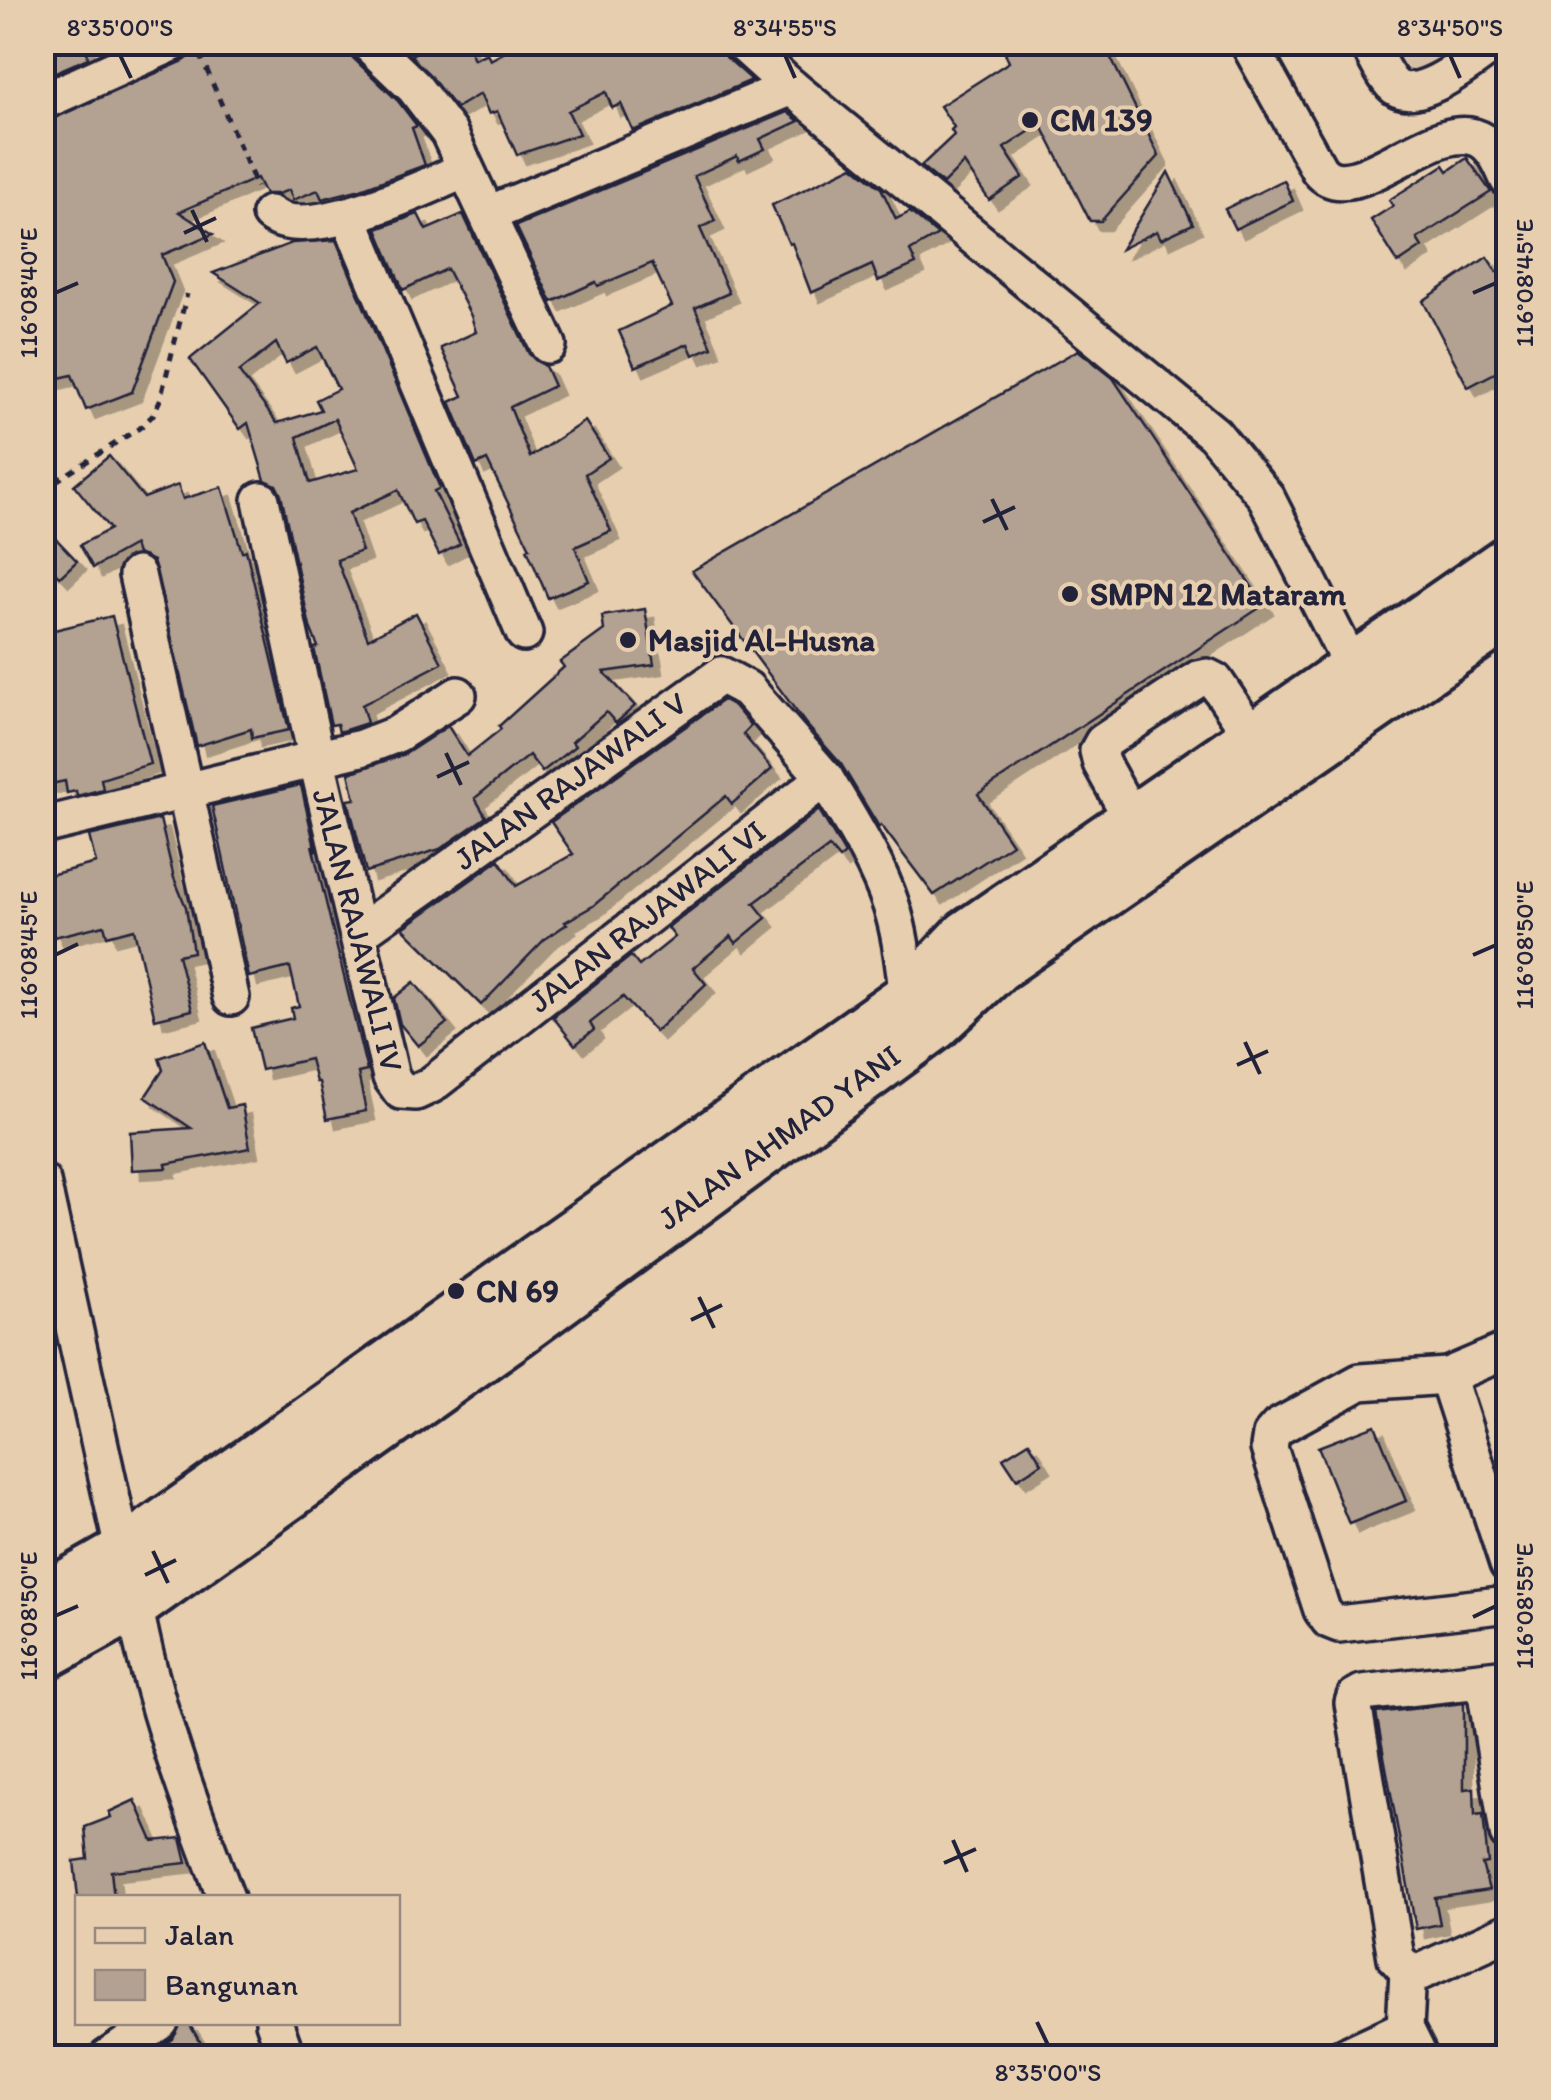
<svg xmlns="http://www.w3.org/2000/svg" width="1551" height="2100" font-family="Itim,sans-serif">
<defs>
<filter id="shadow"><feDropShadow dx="9" dy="9" stdDeviation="0" flood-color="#0004"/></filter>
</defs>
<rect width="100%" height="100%" fill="#e6ceaf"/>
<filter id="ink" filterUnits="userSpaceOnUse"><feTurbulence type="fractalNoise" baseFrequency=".01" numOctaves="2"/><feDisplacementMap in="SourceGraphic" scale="20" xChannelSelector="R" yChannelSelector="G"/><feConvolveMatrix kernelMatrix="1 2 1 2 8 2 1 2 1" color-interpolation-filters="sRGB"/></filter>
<g filter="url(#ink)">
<polygon fill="#d7c0a6" points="1377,43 1472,43 1400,80"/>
<g fill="#b3a191" stroke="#22223b" stroke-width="2.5" fill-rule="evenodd" filter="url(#shadow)">
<polygon points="42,42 85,42 88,58 42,78"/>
<polygon points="196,42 346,42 352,57 398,101 417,126 412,128 425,165 361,189 322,199 318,190 293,200 289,190 278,194 265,194 257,178 179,212 213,234 162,255 173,282 132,392 86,410 72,375 42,382 42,123 184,61 193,54"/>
<polygon points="417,42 466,42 474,59 487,53 490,60 524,42 720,42 726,57 752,80 633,131 621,104 612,108 606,92 568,111 579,134 517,155 497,111 489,114 480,94 456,108 411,55 421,50"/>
<polygon points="1026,42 1103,42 1159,156 1101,221 1090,221 1041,124 1004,148 1023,177 989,200 964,163 943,184 921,166 954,135 951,130 954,127 940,106 1009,62 1005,53"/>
<polygon points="787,112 799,121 760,139 765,149 739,161 737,156 694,176 715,221 700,228 729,293 695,308 712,347 693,355 688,344 635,367 619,331 672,306 652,263 598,286 596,282 552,302 516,226"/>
<polygon points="1467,158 1491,192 1417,239 1422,247 1398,263 1371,220 1393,206 1389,200 1444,165 1448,171"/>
<polygon points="853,166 881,188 896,219 910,212 938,235 910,251 916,264 878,281 872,265 811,293 792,243 789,244 772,205"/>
<polygon points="1168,172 1193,224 1161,239 1157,231 1121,249"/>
<polygon points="1284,180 1293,201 1235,229 1225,209"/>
<polygon points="418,214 426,230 463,214 529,354 545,366 554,386 510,407 530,457 585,421 609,458 585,474 611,531 575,547 589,581 548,598 527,549 530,548 487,460 476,465 450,402 463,396 441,348 476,332 471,316 447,269 403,290 377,229"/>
<path d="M 336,240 L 440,488 L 434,491 L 460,544 L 439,555 L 422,521 L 414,524 L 398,490 L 349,513 L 362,551 L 337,560 L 368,639 L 416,613 L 442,663 L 362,705 L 367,723 L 339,732 L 337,724 L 331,725 L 314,648 L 318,647 L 310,627 L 281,495 L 276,485 L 265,480 L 248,423 L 240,429 L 190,359 L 260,303 L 213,273 L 292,243 ZM 276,343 L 286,363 L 317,347 L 338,389 L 316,400 L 321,410 L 277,423 L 239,372 ZM 335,419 L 358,469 L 310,483 L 297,437 Z"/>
<polygon points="1487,257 1497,272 1508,264 1508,291 1497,298 1508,316 1508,366 1468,387 1423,301"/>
<polygon points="1078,350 1113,378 1264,605 978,794 1012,844 934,895 881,825 879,827 841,764 805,723 692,571"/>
<polygon points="109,456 144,498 178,485 183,499 222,487 242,552 246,550 289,730 252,738 251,729 197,746 153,561 137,554 134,545 93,568 80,545 110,529 74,485"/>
<polygon points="42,524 77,561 60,577 42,559"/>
<polygon points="645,609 654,665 604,672 635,706 616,723 606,712 572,742 575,746 542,772 529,755 475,798 486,817 440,849 366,872 348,800 355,799 349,773 405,754 448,726 467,756 501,729 499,726 564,667 560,662 604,630 602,616"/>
<polygon points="112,616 150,764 101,779 103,789 77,796 76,791 67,793 65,781 42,786 42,633"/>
<polygon points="723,700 734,706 751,726 743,734 772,769 732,804 726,796 593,906 565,922 567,924 545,939 481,1005 403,928 499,860 516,886 573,854 551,822"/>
<polygon points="301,785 316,852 312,845 367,1071 358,1073 366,1111 327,1119 319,1082 316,1082 310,1059 261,1070 251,1028 293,1018 291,1008 299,1006 290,967 249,977 212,806"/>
<polygon points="819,810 845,854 839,859 829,847 754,903 766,918 736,943 731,936 693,968 706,984 655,1032 623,997 590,1023 594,1030 575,1045 553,1017 631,956 639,966 675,937 668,928"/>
<polygon points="160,819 174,878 186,907 193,952 178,955 192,1010 155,1019 134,929 107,936 104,925 54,937 42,894 42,877 96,863 89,836"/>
<polygon points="414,982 447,1023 418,1046 400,1024 394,998"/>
<polygon points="205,1042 227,1108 242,1105 250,1148 166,1164 167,1168 132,1170 130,1132 191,1128 145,1097 163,1070 159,1058"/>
<polygon points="1375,1425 1406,1501 1349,1524 1318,1447"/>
<polygon points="1029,1442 1042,1463 1017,1479 1003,1458"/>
<polygon points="1464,1703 1464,1789 1474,1788 1475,1815 1483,1814 1488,1863 1482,1864 1489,1890 1435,1898 1440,1924 1416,1929 1376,1713"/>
<polygon points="135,1800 153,1841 181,1838 187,1863 111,1871 114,1898 78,1898 74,1861 88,1859 85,1827 111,1817 109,1812"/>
<polygon points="181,2022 188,2022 204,2048 189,2058 146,2058 173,2039"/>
</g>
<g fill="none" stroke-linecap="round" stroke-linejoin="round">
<defs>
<g id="minor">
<polyline points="367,42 414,87 449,133 548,345"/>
<polyline points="741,42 791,87 1214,434 1266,497 1353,669"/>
<path d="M 1248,42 L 1319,170 C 1354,213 1437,111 1483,141 C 1496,150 1502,166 1508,179"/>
<path d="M 1367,42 C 1375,55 1382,73 1392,84 C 1415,109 1476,57 1497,42"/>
<polyline points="42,102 175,42"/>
<path d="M 270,214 C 308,244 426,187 465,170"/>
<polyline points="489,214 791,87"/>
<polyline points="349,217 524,633"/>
<polyline points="261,500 317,761 391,1077 401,1091 416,1092 431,1085 825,778 747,689 721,675 359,933"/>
<polyline points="137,575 231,997"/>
<path d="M 825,778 C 849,819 876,860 891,905 C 901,935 904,967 908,999"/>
<polyline points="1133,821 1101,763 1098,751 1103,742 1198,679 1207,677 1215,681 1253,737"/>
<polyline points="42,826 361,748 397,734 458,695"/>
<polyline points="42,1182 124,1554"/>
<polyline points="1508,1350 1447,1376 1360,1382 1278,1427 1271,1435 1269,1448 1322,1610 1329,1620 1339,1624 1508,1604"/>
<polyline points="1447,1376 1508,1564"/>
<path d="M 134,1603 C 153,1705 189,1801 226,1898"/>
<polyline points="1508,1677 1362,1693 1355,1697 1353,1703 1396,1958 1408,1971 1418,1973 1508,1932"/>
<polyline points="1484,1680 1508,1833"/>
<polyline points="1408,1971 1405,2028 1420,2058"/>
<polyline points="274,2022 287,2058"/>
<polyline points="107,2058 160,2022"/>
<polyline points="1341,2058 1405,2028"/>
</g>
<g id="highway">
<polyline points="42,1601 124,1554 908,999 967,937 1508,563"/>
<polyline points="42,1654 134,1603 517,1330 934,1024 997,965 1508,612"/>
</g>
</defs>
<use href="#minor" stroke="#22223b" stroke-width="42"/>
<use href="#highway" stroke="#22223b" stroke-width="60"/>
<g stroke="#22223b" stroke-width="5" stroke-dasharray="8 8" stroke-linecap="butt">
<polyline points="200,54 257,187"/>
<polyline points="42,490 141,427 153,415 160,400 187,294"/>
</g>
<use href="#minor" stroke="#e6ceaf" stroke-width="35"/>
<use href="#highway" stroke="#e6ceaf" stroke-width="52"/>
</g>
</g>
<path fill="none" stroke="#22223b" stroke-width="4" d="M 120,55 L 131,78M 785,55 L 795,78M 1450,55 L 1460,78M 192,210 L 207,242M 184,233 L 216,218M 55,293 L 78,283M 1473,293 L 1496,283M 992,499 L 1007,530M 983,522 L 1015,507M 446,753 L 461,785M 437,777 L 469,762M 55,955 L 78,944M 1473,955 L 1496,945M 1245,1042 L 1260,1074M 1237,1065 L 1268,1051M 699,1297 L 714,1328M 691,1320 L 722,1305M 153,1551 L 168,1583M 145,1575 L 176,1560M 55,1616 L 78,1606M 1473,1617 L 1496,1606M 953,1840 L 967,1872M 944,1863 L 976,1849M 1037,2022 L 1048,2045"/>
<g fill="#22223b" stroke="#e6ceaf" stroke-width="4">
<circle cx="1030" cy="120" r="10"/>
<circle cx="1070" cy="594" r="10"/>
<circle cx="628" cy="640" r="10"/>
<circle cx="456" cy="1291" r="10"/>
</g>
<g text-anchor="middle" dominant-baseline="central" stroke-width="8" stroke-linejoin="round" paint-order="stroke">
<g font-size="32" font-weight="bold" fill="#22223b" stroke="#e6ceaf" text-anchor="start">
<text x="1050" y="120">CM 139</text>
<text x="1090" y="594">SMPN 12 Mataram</text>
<text x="648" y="640">Masjid Al-Husna</text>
<text x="476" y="1291">CN 69</text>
</g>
<g font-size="32" fill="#22223b" stroke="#e6ceaf">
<text transform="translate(570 781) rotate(-36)">JALAN RAJAWALI V</text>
<text transform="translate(647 916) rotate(-38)">JALAN RAJAWALI VI</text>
<text transform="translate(358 930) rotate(76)">JALAN RAJAWALI IV</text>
<text transform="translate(779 1137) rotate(-36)">JALAN AHMAD YANI</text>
</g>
</g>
<rect width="1551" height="2100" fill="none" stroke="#e6ceaf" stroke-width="110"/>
<rect x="75" y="1895" width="325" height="130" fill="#e6ceaf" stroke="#988981" stroke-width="2.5"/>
<rect x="95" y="1928" width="50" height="15" fill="#e6ceaf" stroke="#988981" stroke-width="2.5"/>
<text x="165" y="1945" font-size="30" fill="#22223b">Jalan</text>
<rect x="95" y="1970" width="50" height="30" fill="#b3a191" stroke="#988981" stroke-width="2.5"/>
<text x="165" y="1995" font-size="30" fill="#22223b">Bangunan</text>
<rect x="55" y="55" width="1441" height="1990" fill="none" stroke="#22223b" stroke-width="4"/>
<g font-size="25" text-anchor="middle" fill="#22223b">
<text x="120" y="36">8°35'00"S</text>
<text x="785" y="36">8°34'55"S</text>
<text x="1450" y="36">8°34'50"S</text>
<text transform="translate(1524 283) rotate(-90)" y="9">116°08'45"E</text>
<text transform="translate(28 293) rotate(-90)" y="9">116°08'40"E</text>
<text transform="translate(1524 945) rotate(-90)" y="9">116°08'50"E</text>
<text transform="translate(28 955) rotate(-90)" y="9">116°08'45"E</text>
<text transform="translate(1524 1606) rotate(-90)" y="9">116°08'55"E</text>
<text transform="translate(28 1616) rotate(-90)" y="9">116°08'50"E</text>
<text x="1048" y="2081">8°35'00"S</text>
</g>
</svg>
